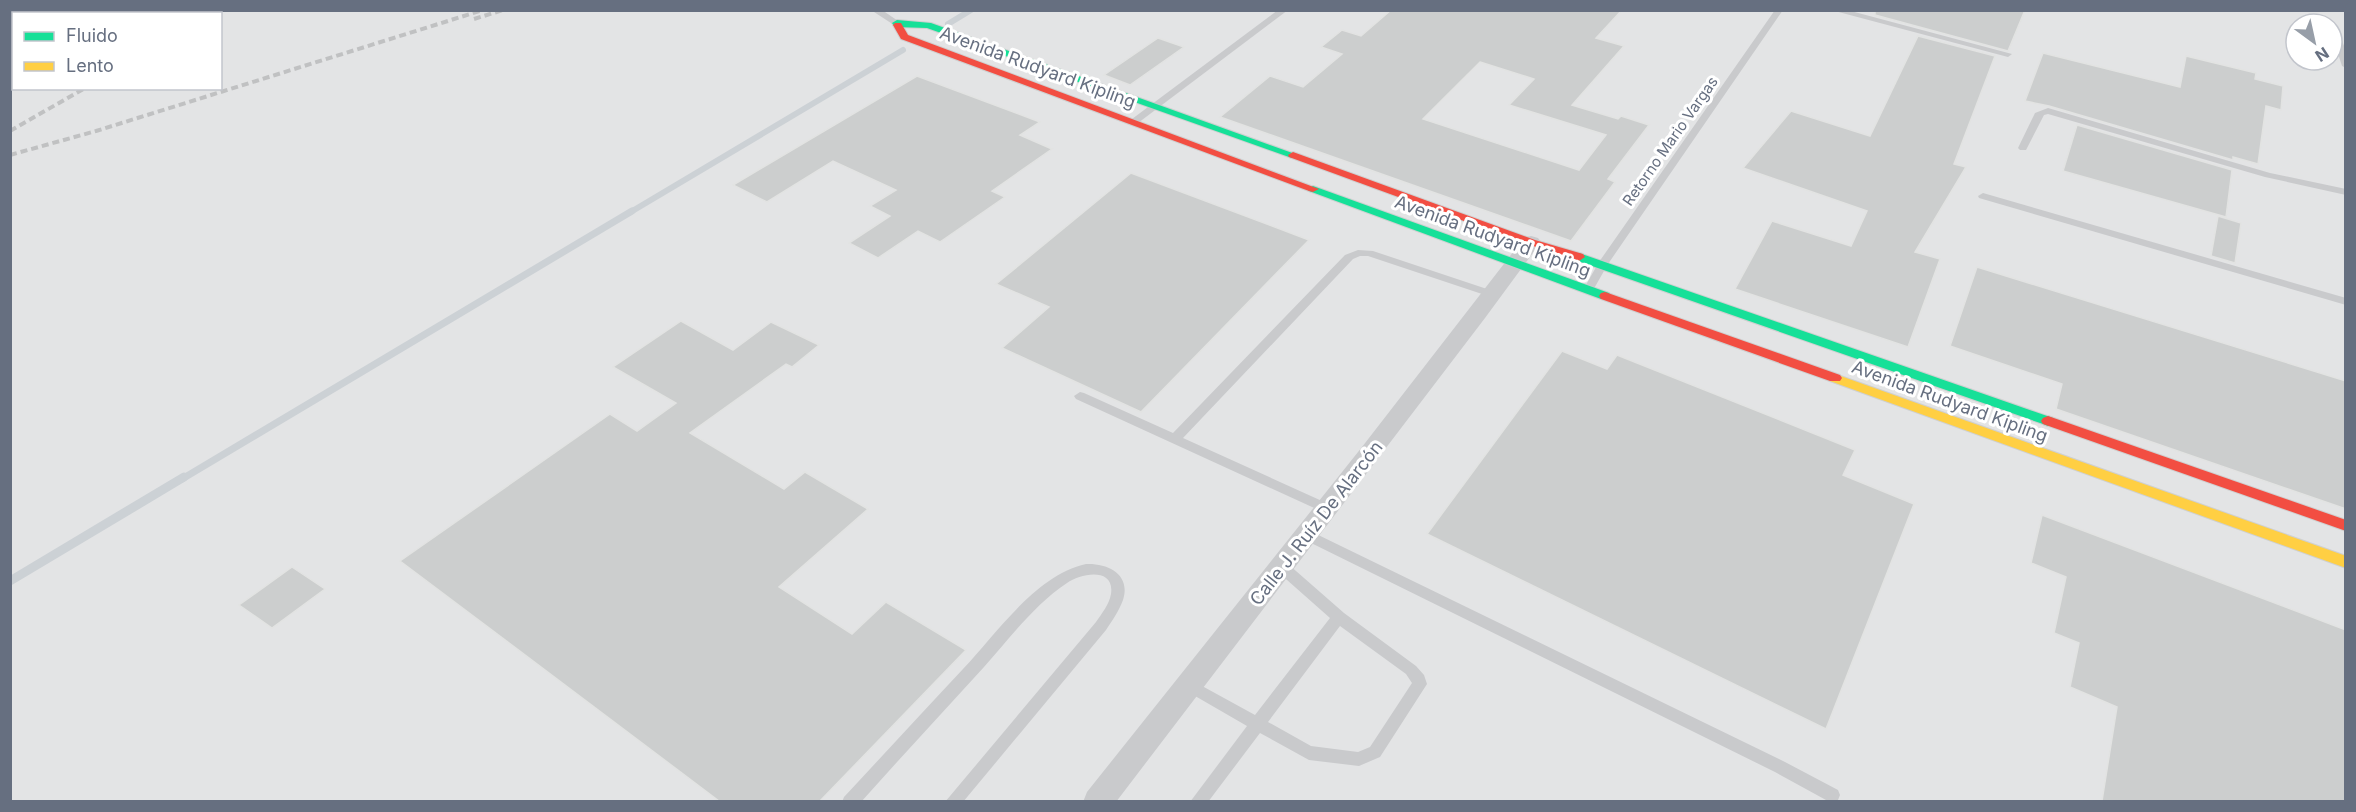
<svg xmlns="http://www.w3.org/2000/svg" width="2356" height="812" font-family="Inter,sans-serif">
<rect width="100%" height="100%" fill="#f3f4f2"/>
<path fill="#e3e4e5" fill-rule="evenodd" d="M 11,11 L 2345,11 L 2345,801 L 11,801 ZM 14,14 L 220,14 L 220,88 L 14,88 ZM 2296,24 L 2332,24 L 2332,60 L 2296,60 Z"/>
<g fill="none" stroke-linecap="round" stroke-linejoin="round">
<g stroke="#ccd1d5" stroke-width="6">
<polyline points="948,24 971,10"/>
<polyline points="629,213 903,50"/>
</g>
<polyline stroke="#ccd1d5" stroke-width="7" points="182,479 632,211"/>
<polyline stroke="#ccd1d5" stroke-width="9" points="10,581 184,477"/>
</g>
<g fill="#cccece" stroke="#e2e3e2" stroke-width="1.5" fill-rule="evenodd">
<path d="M 1391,10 L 1622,10 L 1596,38 L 1624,46 L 1572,105 L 1618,119 L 1621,116 L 1649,125 L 1608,179 L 1615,182 L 1571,241 L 1220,117 L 1270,76 L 1303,87 L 1342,54 L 1321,47 L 1342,30 L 1361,36 ZM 1480,62 L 1534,79 L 1509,105 L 1606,135 L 1579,170 L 1423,119 Z"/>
<polygon points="1875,10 2025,10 2008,51 1875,15"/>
<polygon points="1918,36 1995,56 1954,164 1966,167 1915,252 1940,259 1908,347 1735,289 1772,221 1851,246 1867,211 1743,168 1791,111 1870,136"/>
<polygon points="1158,38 1184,47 1130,85 1104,75"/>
<polygon points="2043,53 2180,87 2186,56 2256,73 2255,79 2283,86 2281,110 2266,106 2258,164 2233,157 2233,160 2049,106 2025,101"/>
<polygon points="917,76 1040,122 1020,135 1052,149 992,191 1005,197 940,242 918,231 878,258 849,243 890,216 870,206 896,190 833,161 767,202 733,185"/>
<polygon points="2077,125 2232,170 2226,217 2063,171"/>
<polygon points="1131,173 1309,240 1141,412 1002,348 1049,307 996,284"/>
<polygon points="2218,216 2241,223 2235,263 2211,256"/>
<polygon points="1977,267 2346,381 2346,509 2056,409 2062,384 1950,346"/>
<polygon points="681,321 733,350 771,322 819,345 792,367 786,364 690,433 784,489 805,472 868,509 779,587 852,634 886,602 966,650 820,801 719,801 400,561 610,414 637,431 676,403 613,367"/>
<polygon points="1562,351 1607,369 1617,355 1855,450 1843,475 1914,504 1826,729 1427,534"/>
<polygon points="2042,515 2346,630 2346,801 2102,801 2117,707 2070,687 2079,643 2054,633 2066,577 2031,563"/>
<polygon points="292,567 325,589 272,628 239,605"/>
</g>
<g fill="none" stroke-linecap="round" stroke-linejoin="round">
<defs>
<g id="fast">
<polygon points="897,20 931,23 1298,155 1293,158 1289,157 927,28 895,27 892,23"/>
<polygon points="1313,186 1609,293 1611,296 1609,299 1601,299 1309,191 1307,189"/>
<polygon points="1579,253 2053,418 2055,421 2048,426 2043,424 1575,260 1573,257"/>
</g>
<polygon id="slow" points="1835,374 2346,556 2346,568 1830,381 1828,378 1830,375"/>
<g id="jam">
<polygon points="895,23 901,23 908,35 1319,189 1313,192 1309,191 901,39 893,25"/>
<polygon points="1293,152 1535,240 1583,254 1585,257 1579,261 1527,244 1289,157 1288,155"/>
<polygon points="1605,292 1840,375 1842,378 1840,381 1830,381 1601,299 1599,296 1601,293"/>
<polygon points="2048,416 2346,520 2346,531 2043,424 2041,421 2043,418"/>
</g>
</defs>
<use href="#fast" stroke="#cfd0d0" stroke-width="2"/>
<use href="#slow" stroke="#cfd0d0" stroke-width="2"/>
<use href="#jam" stroke="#cfd0d0" stroke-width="2"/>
<g fill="#c9cacc" fill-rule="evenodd">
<polygon points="871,10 882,10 901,23 894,25"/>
<polygon points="1278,10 1288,10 1138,123 1132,123 1132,119"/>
<polygon points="1775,10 1783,10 1608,264 1592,292 1584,292 1583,290 1599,262"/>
<polygon points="1831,10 1847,10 2012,54 2008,57"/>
<polygon points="2334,36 2341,38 2346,51 2346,68 2342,66 2333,38"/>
<polygon points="2048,108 2270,173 2346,189 2346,195 2265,177 2048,114 2044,115 2026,150 2020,150 2018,148 2035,113"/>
<polygon points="1983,193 2346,298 2346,305 1979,198 1978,196"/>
<polygon points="1358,250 1373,251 1496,292 1497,294 1496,296 1488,296 1368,256 1360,256 1353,259 1183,438 1333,506 1334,509 1333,512 1323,512 1076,399 1074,396 1080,392 1084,393 1173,433 1345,255"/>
<polygon points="1308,530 1785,762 1838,790 1840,795 1838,800 1826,800 1775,772 1303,539 1301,535 1303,531"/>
<path d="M 1283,563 L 1288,564 L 1344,613 L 1416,666 L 1424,675 L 1427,684 L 1380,757 L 1359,766 L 1309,760 L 1260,733 L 1208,802 L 1190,802 L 1247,726 L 1183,689 L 1181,685 L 1183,681 L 1188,679 L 1193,681 L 1255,715 L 1330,618 L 1278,572 L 1276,568 L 1278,564 ZM 1340,626 L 1406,674 L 1412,683 L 1370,747 L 1358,752 L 1311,746 L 1268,722 Z"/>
<path d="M 1086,564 C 1109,563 1131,575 1123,600 C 1119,611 1112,621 1106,630 L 963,802 L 945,802 L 1096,622 C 1102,613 1109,605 1111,594 C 1115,567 1081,573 1067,583 C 1034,605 1010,638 984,667 C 943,712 902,756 861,802 L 842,802 L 844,797 C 884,754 923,712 963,669 C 997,633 1036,575 1086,564 Z"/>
</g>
<polygon fill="#c9cacc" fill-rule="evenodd" points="1531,236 1538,238 1541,242 1485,318 1116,802 1083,802 1087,792 1362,447 1524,238"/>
<use href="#fast" fill="#16e098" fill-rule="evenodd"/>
<use href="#slow" fill="#ffcf43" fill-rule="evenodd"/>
<use href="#jam" fill="#f24e42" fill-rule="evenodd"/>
<g stroke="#c0c1c2" stroke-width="4" stroke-dasharray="7 4" stroke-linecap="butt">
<polyline points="197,14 201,10"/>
<polyline points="474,19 503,10"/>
<polyline points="10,131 85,88"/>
<polyline points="10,155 96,131 483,10"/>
</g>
</g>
<g text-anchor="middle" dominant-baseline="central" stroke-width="6" stroke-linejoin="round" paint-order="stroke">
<g font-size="15" fill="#666f80" stroke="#fff">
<text transform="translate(1670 141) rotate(-55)">Retorno Mario Vargas</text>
</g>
<g font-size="18" fill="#666f80" stroke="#fff">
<text transform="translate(1038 67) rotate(20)">Avenida Rudyard Kipling</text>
<text transform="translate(1493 236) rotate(20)">Avenida Rudyard Kipling</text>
<text transform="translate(1950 401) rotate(20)">Avenida Rudyard Kipling</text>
<text transform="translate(1316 523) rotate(-52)">Calle J. Ruíz De Alarcón</text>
</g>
</g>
<rect width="2356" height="812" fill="none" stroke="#666f80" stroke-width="24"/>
<rect x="12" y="12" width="210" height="78" fill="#ffffff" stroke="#c2c5cc" stroke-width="1.5"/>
<rect x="24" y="32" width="30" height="9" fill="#16e098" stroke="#c2c5cc" stroke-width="1.5"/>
<text x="66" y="42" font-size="18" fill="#666f80">Fluido</text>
<rect x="24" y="62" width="30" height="9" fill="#ffcf43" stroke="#c2c5cc" stroke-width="1.5"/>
<text x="66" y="72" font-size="18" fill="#666f80">Lento</text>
<g transform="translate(2314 42) rotate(147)"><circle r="28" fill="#ffffff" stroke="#c2c5cc" stroke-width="1.5"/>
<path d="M0-4.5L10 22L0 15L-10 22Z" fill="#979ea8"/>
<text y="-9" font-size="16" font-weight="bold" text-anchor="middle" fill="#666f80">N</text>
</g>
</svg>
